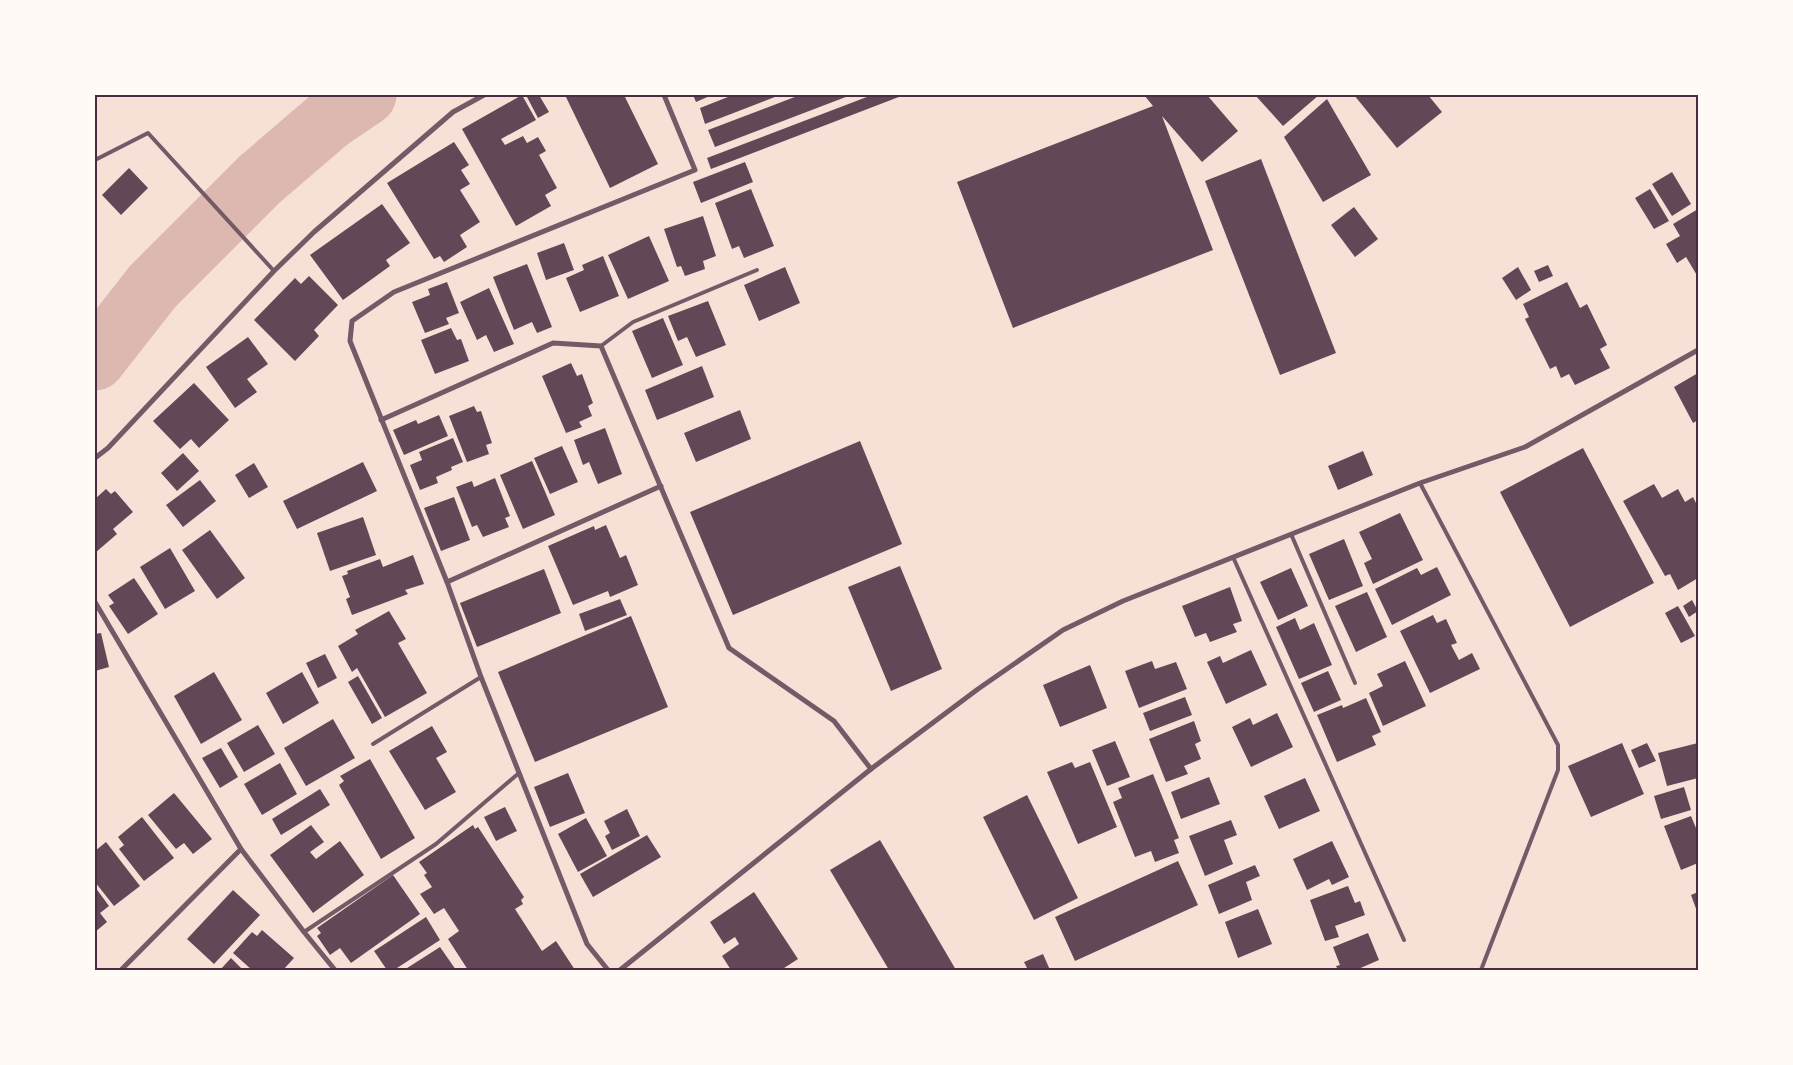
<svg xmlns="http://www.w3.org/2000/svg" width="1793" height="1065" font-family="'Libre Baskerville',serif">
<rect width="100%" height="100%" fill="#f7e1d7"/>
<g fill="none" stroke-linecap="round" stroke-linejoin="round">
<polyline stroke="#dcb8b0" stroke-width="61" points="95,360 153,286 259,180 329,120 366,95"/>
</g>
<g fill="#644757">
<polygon points="522,95 536,120 501,139 505,145 523,136 527,143 538,137 546,151 539,155 557,188 545,195 551,206 516,226 462,129"/>
<polygon points="530,95 539,95 549,112 538,118 527,97"/>
<polygon points="565,95 624,95 658,164 610,188"/>
<polygon points="693,95 712,95 696,102"/>
<polygon points="733,95 780,95 705,124 700,108"/>
<polygon points="800,95 851,95 715,147 708,130"/>
<polygon points="872,95 904,95 711,169 707,158"/>
<polygon points="1144,95 1207,95 1238,131 1202,162 1162,116 1213,250 1013,328 957,182 1153,106"/>
<polygon points="1255,95 1319,95 1283,126"/>
<polygon points="1354,95 1428,95 1442,112 1397,148"/>
<polygon points="1327,99 1371,175 1323,202 1284,137"/>
<polygon points="454,142 469,165 461,170 470,184 460,190 480,222 460,235 467,247 444,262 440,256 434,259 387,183"/>
<polygon points="1261,159 1336,353 1280,375 1205,181"/>
<polygon points="745,162 753,182 701,203 693,182"/>
<polygon points="129,168 148,188 121,215 102,195"/>
<polygon points="1672,172 1691,204 1672,216 1652,184"/>
<polygon points="751,189 774,246 744,258 739,246 732,249 715,203"/>
<polygon points="1650,189 1669,221 1654,229 1635,198"/>
<polygon points="382,204 410,243 386,260 390,266 343,300 310,255"/>
<polygon points="1354,207 1378,239 1355,257 1331,225"/>
<polygon points="1698,209 1698,277 1686,257 1677,263 1666,244 1680,236 1673,224"/>
<polygon points="703,216 716,256 703,261 705,269 685,276 681,266 677,267 664,229"/>
<polygon points="649,236 669,281 628,299 608,255"/>
<polygon points="564,243 574,270 546,280 537,253"/>
<polygon points="603,256 619,296 580,312 566,278 584,270 582,265"/>
<polygon points="527,264 552,327 537,333 532,322 514,330 493,277"/>
<polygon points="1548,265 1553,276 1539,282 1534,271"/>
<polygon points="785,267 800,303 759,321 744,285"/>
<polygon points="1518,267 1531,290 1516,300 1502,278"/>
<polygon points="309,276 338,305 314,330 319,336 295,361 254,320 295,278 301,284"/>
<polygon points="447,282 459,313 446,318 449,324 425,333 412,302 430,295 428,289"/>
<polygon points="1567,282 1580,308 1587,304 1607,345 1600,349 1610,368 1575,385 1569,374 1561,378 1556,366 1550,369 1525,319 1529,317 1523,304"/>
<polygon points="489,288 514,344 494,352 486,335 477,340 460,302"/>
<polygon points="708,301 726,345 696,357 687,337 678,341 668,316"/>
<polygon points="663,318 683,365 652,378 632,331"/>
<polygon points="451,328 457,340 461,339 469,361 435,374 421,340"/>
<polygon points="248,337 268,364 247,379 257,392 235,408 206,367"/>
<polygon points="571,363 577,376 582,374 593,403 588,406 592,416 579,422 582,427 566,433 542,376"/>
<polygon points="702,366 714,397 657,420 645,390"/>
<polygon points="1698,373 1698,420 1693,423 1674,387"/>
<polygon points="194,383 229,420 199,448 191,439 180,449 153,421"/>
<polygon points="474,406 477,412 481,411 492,443 486,445 489,454 467,462 449,416"/>
<polygon points="740,410 751,439 696,462 684,433"/>
<polygon points="439,415 448,436 404,455 393,430 416,420 418,424"/>
<polygon points="605,428 622,474 598,484 589,462 583,465 574,440"/>
<polygon points="453,438 463,462 451,467 452,470 436,477 438,483 420,490 410,465 422,460 419,452"/>
<polygon points="860,441 902,544 733,615 690,512"/>
<polygon points="562,446 578,482 550,494 534,458"/>
<polygon points="1583,448 1654,583 1570,627 1500,492"/>
<polygon points="1363,451 1373,475 1338,490 1328,466"/>
<polygon points="183,453 199,471 177,491 161,473"/>
<polygon points="532,461 555,515 523,529 500,475"/>
<polygon points="363,462 377,491 297,529 283,501"/>
<polygon points="254,463 268,487 249,498 235,475"/>
<polygon points="495,478 510,516 505,518 509,527 483,537 477,525 472,527 456,487 472,481 474,487"/>
<polygon points="200,480 216,501 183,527 166,505"/>
<polygon points="1654,484 1662,498 1678,489 1685,502 1693,497 1698,507 1698,578 1678,590 1670,574 1665,576 1623,501"/>
<polygon points="106,489 111,494 115,491 133,512 113,529 117,534 95,553 95,499"/>
<polygon points="454,497 470,540 441,551 424,508"/>
<polygon points="1400,513 1423,560 1373,584 1364,563 1372,559 1359,532"/>
<polygon points="363,517 376,555 330,571 317,533"/>
<polygon points="606,525 620,558 626,555 638,585 610,597 608,591 573,605 548,546 594,526 595,530"/>
<polygon points="210,530 245,578 217,599 182,550"/>
<polygon points="1344,539 1363,586 1329,600 1309,554"/>
<polygon points="170,548 195,591 165,609 140,567"/>
<polygon points="413,555 424,584 405,590 408,594 352,615 346,599 350,597 342,576 348,574 347,571 380,559 383,567"/>
<polygon points="900,566 942,669 891,691 848,587"/>
<polygon points="1437,567 1451,595 1392,625 1375,589 1417,568 1421,575"/>
<polygon points="1291,568 1308,606 1278,620 1260,582"/>
<polygon points="544,569 561,613 477,647 460,603"/>
<polygon points="134,578 158,614 128,634 109,606 114,603 108,595"/>
<polygon points="1230,587 1242,621 1233,624 1237,632 1210,642 1206,633 1195,637 1182,606"/>
<polygon points="1367,592 1387,637 1356,652 1335,606"/>
<polygon points="620,599 627,615 585,631 579,614"/>
<polygon points="1692,600 1698,611 1689,617 1683,606"/>
<polygon points="1678,606 1695,636 1681,643 1665,613"/>
<polygon points="389,611 406,639 398,643 427,693 385,717 357,668 352,672 338,646 358,634 355,630"/>
<polygon points="1433,615 1437,623 1446,619 1457,643 1451,645 1459,660 1472,653 1480,669 1430,693 1400,631"/>
<polygon points="631,616 668,707 535,762 498,672"/>
<polygon points="1295,618 1300,630 1314,623 1332,665 1299,679 1276,627"/>
<polygon points="101,633 109,667 95,671 95,634"/>
<polygon points="1251,650 1267,685 1226,704 1207,662 1220,656 1223,663"/>
<polygon points="325,654 337,678 318,688 306,663"/>
<polygon points="1152,661 1155,669 1176,662 1187,689 1139,708 1125,671"/>
<polygon points="1405,661 1426,706 1383,726 1369,693 1383,686 1377,674"/>
<polygon points="1090,665 1107,708 1060,727 1043,685"/>
<polygon points="1328,671 1341,700 1314,712 1301,683"/>
<polygon points="214,672 242,720 201,744 174,696"/>
<polygon points="302,672 319,703 283,724 266,693"/>
<polygon points="358,676 382,718 372,724 348,682"/>
<polygon points="1185,697 1192,715 1150,731 1143,713"/>
<polygon points="1366,698 1381,732 1372,736 1376,745 1337,762 1317,715 1342,705 1343,708"/>
<polygon points="1277,713 1293,747 1251,767 1232,727 1250,718 1253,725"/>
<polygon points="333,719 355,758 306,786 284,748"/>
<polygon points="1194,721 1201,741 1195,744 1201,759 1184,766 1188,774 1166,782 1149,739"/>
<polygon points="258,725 275,754 244,772 227,743"/>
<polygon points="432,726 447,752 436,758 456,792 425,810 389,751"/>
<polygon points="1115,741 1130,777 1107,786 1092,750"/>
<polygon points="1622,743 1644,794 1591,817 1568,766"/>
<polygon points="1647,743 1656,761 1639,768 1631,750"/>
<polygon points="1698,743 1698,778 1667,786 1658,753"/>
<polygon points="221,748 238,777 220,788 202,758"/>
<polygon points="370,759 415,838 381,859 339,785 344,781 340,776"/>
<polygon points="1072,762 1075,768 1090,762 1117,827 1078,844 1047,772"/>
<polygon points="280,763 297,794 262,815 244,784"/>
<polygon points="568,773 585,813 550,827 534,787"/>
<polygon points="1153,774 1179,838 1174,840 1179,853 1155,862 1151,851 1135,857 1113,802 1122,798 1118,788"/>
<polygon points="1209,777 1220,804 1181,819 1171,792"/>
<polygon points="1305,778 1320,811 1279,829 1264,796"/>
<polygon points="1684,787 1691,810 1661,819 1654,796"/>
<polygon points="320,789 330,805 281,835 272,819"/>
<polygon points="174,793 212,839 193,854 184,843 176,849 148,815"/>
<polygon points="1027,795 1078,898 1034,920 983,817"/>
<polygon points="505,807 517,831 496,841 484,817"/>
<polygon points="627,809 640,836 612,850 605,836 610,833 604,821"/>
<polygon points="1691,816 1696,828 1698,827 1698,863 1681,870 1664,826"/>
<polygon points="142,817 174,858 144,881 119,849 124,845 118,837"/>
<polygon points="586,818 607,856 578,872 558,834"/>
<polygon points="1231,820 1237,835 1224,840 1233,864 1205,876 1189,836"/>
<polygon points="311,825 324,842 310,852 316,859 340,841 364,875 313,913 270,855"/>
<polygon points="473,825 475,829 478,827 524,897 521,900 523,904 515,909 542,951 556,941 575,970 468,970 448,939 459,931 444,908 434,914 420,894 432,887 424,875 427,873 419,862"/>
<polygon points="647,835 661,857 593,897 580,874"/>
<polygon points="880,840 956,970 889,970 830,870"/>
<polygon points="1332,841 1349,877 1332,885 1329,879 1307,890 1293,859"/>
<polygon points="106,842 140,886 114,906 95,882 95,851"/>
<polygon points="1178,861 1198,905 1075,961 1055,917"/>
<polygon points="1255,865 1260,876 1246,882 1252,900 1219,914 1208,885"/>
<polygon points="393,875 420,914 351,963 340,948 330,955 317,936 321,933 317,928"/>
<polygon points="1348,886 1355,903 1360,901 1365,915 1335,926 1339,937 1325,941 1310,900"/>
<polygon points="95,887 109,906 100,913 107,922 95,932"/>
<polygon points="233,890 260,915 214,964 187,939"/>
<polygon points="754,892 798,959 781,970 731,970 722,956 739,944 735,937 724,944 710,922"/>
<polygon points="1698,892 1698,914 1691,895"/>
<polygon points="1258,909 1272,944 1238,958 1225,922"/>
<polygon points="426,917 440,940 394,970 387,970 374,951"/>
<polygon points="262,930 294,958 283,970 252,970 233,953 252,932 257,936"/>
<polygon points="1368,933 1379,960 1356,970 1338,970 1336,966 1340,965 1333,947"/>
<polygon points="440,947 456,970 404,970"/>
<polygon points="1043,954 1050,970 1028,970 1024,962"/>
<polygon points="231,958 243,970 220,970"/>
</g>
<g fill="none" stroke-linecap="round" stroke-linejoin="round">
<g stroke="#755966" stroke-width="4">
<polyline points="95,160 148,133 274,271"/>
<polyline points="601,346 633,322 757,270"/>
<polyline points="1420,483 1558,745 1558,770 1481,970"/>
<polyline points="1291,534 1355,683"/>
<polyline points="1233,557 1404,940"/>
<polyline points="373,744 481,677"/>
<polyline points="304,932 436,844 519,773"/>
</g>
<g stroke="#755966" stroke-width="5">
<polyline points="381,420 553,343 601,346 729,648 834,721 871,769"/>
<polyline points="95,458 108,448 274,271 314,232 453,112 484,95"/>
<polyline points="447,582 661,486"/>
<polyline points="95,602 241,849 304,932 335,970"/>
<polyline points="121,970 241,849"/>
<polyline points="608,970 587,944 481,677 447,582 350,341 352,321 394,292 695,170 664,95"/>
<polyline points="620,970 871,769 978,689 1063,630 1123,601 1420,483 1525,447 1698,350"/>
</g>
</g>
<rect width="1793" height="1065" fill="none" stroke="#fffaf5" stroke-width="192"/>
<rect x="96" y="96" width="1601" height="873" fill="none" stroke="#4a2c40" stroke-width="2"/>
</svg>
